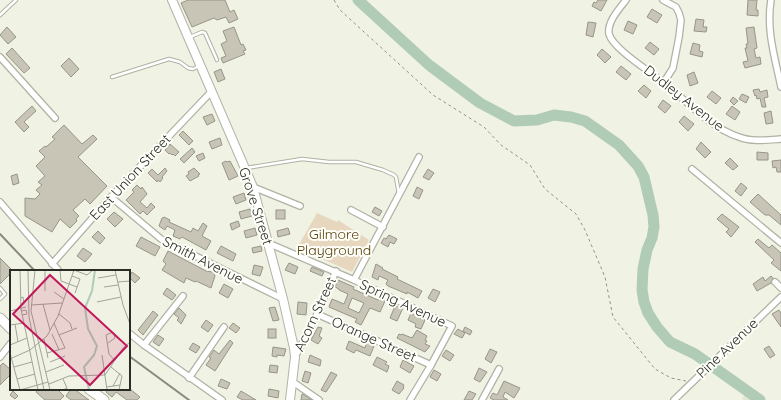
<svg xmlns="http://www.w3.org/2000/svg" width="781" height="400" font-family="Quicksand,sans-serif">
<rect width="100%" height="100%" fill="#f0f3e4"/>
<polygon fill="#e4e8d2" points="745,391 758,400 742,400"/>
<polygon fill="#e7d7be" points="317,213 337,222 338,220 369,240 352,272 297,248"/>
<g fill="none" stroke-linecap="round" stroke-linejoin="round">
<polyline stroke="#b0cbb6" stroke-width="11" points="358,0 429,65 480,103 514,121 537,120 554,115 571,117 585,121 619,145 638,166 644,177 653,215 654,227 652,238 647,250 643,269 642,290 644,302 648,313 657,327 670,342 695,354 760,400"/>
</g>
<g fill="#c8c5b7" stroke="#979587" fill-rule="evenodd">
<polygon points="188,0 225,0 230,12 234,10 238,19 229,23 226,17 217,20 214,18 192,27 181,3"/>
<polygon points="598,0 607,0 601,11 592,6 594,2 596,3"/>
<polygon points="748,0 757,0 756,10 758,10 758,16 747,15"/>
<polygon points="652,9 662,15 657,23 647,17"/>
<polygon points="696,19 704,20 703,27 707,27 706,32 694,31"/>
<polygon points="628,21 637,25 633,34 624,30"/>
<polygon points="588,22 596,23 593,37 586,35"/>
<polygon points="7,27 16,37 8,44 0,35"/>
<polygon points="234,27 241,45 243,44 246,50 243,51 245,54 223,63 221,58 226,56 221,44 227,41 223,31"/>
<polygon points="754,27 757,48 754,49 756,58 760,57 761,64 745,68 743,62 748,61 745,48 747,48 746,44 748,44 746,28"/>
<polygon points="650,42 659,49 654,55 645,48"/>
<polygon points="693,43 700,45 699,51 703,52 702,57 690,54"/>
<polygon points="12,48 30,68 24,73 6,54"/>
<polygon points="602,49 611,57 605,63 597,55"/>
<polygon points="69,58 79,69 71,77 61,66"/>
<polygon points="621,66 631,74 626,80 616,72"/>
<polygon points="221,69 225,79 218,82 214,72"/>
<polygon points="694,72 698,83 690,86 687,75"/>
<polygon points="644,85 651,91 646,98 638,91"/>
<polygon points="759,89 760,92 767,90 768,97 764,98 766,107 762,107 760,98 757,99 756,95 755,96 753,90"/>
<polygon points="712,91 721,98 716,104 707,97"/>
<polygon points="742,94 749,97 746,103 739,99"/>
<polygon points="733,97 738,101 734,105 730,101"/>
<polygon points="663,100 671,106 665,113 658,107"/>
<polygon points="32,106 36,111 24,122 29,127 24,132 15,122"/>
<polygon points="732,106 740,112 735,120 726,114"/>
<polygon points="771,111 773,123 766,124 764,113"/>
<polygon points="212,114 215,121 207,125 203,117"/>
<polygon points="684,116 694,124 688,131 679,122"/>
<polygon points="64,125 82,144 93,135 97,139 78,157 107,186 90,204 85,199 73,210 79,216 76,219 77,221 70,228 60,219 52,232 25,216 25,198 35,199 40,194 36,190 42,185 38,182 45,176 36,166 45,157 39,151 45,146 46,147 55,139 52,137"/>
<polygon points="183,131 193,141 189,145 179,135"/>
<polygon points="220,138 222,145 212,149 209,142"/>
<polygon points="701,142 711,152 705,158 696,149"/>
<polygon points="170,144 179,152 175,156 173,154 172,155 170,153 169,154 165,150"/>
<polygon points="192,148 195,152 184,163 180,159"/>
<polygon points="757,152 768,153 768,160 757,160"/>
<polygon points="203,153 205,158 199,161 196,156"/>
<polygon points="730,158 738,166 733,170 725,163"/>
<polygon points="781,160 781,172 777,172 776,167 773,168 772,161"/>
<polygon points="226,161 227,162 230,161 238,176 229,180 222,163"/>
<polygon points="165,168 167,171 162,177 163,178 160,182 158,180 157,182 148,173 152,169 158,175"/>
<polygon points="194,168 200,174 198,175 199,176 190,181 186,176 189,174 188,172"/>
<polygon points="428,169 434,173 429,180 423,177"/>
<polygon points="17,174 19,183 13,185 11,176"/>
<polygon points="741,183 747,188 741,196 735,191"/>
<polygon points="137,185 141,189 142,187 147,194 140,202 147,208 151,203 155,207 147,215 143,211 140,214 126,200 134,192 132,190"/>
<polygon points="417,187 423,190 419,199 413,196"/>
<polygon points="244,193 246,200 236,204 233,197"/>
<polygon points="758,194 781,215 781,225 769,215 765,215 750,202"/>
<polygon points="375,207 382,211 379,216 372,212"/>
<polygon points="250,209 252,216 241,219 239,212"/>
<rect x="276" y="210" width="9" height="9"/>
<polygon points="114,212 123,219 115,227 107,219"/>
<polygon points="722,214 739,227 731,237 726,232 729,229 717,219"/>
<polygon points="164,217 170,220 169,222 191,232 193,228 198,231 203,223 207,226 202,236 211,241 206,250 182,237 180,239 173,236 175,230 167,226 165,230 159,226 162,218 163,218"/>
<polygon points="238,221 240,226 232,230 230,224"/>
<polygon points="255,228 257,235 246,238 244,231"/>
<polygon points="288,228 290,234 278,237 277,231"/>
<polygon points="98,231 105,238 100,244 92,237"/>
<polygon points="389,235 397,239 394,244 390,242 388,247 381,243 384,238 386,239"/>
<polygon points="141,237 160,247 155,256 136,246"/>
<polygon points="758,239 769,248 772,245 781,253 781,271 771,263 774,260 755,242"/>
<polygon points="221,246 236,254 233,261 217,253"/>
<polygon points="261,246 262,251 253,253 252,248"/>
<polygon points="83,248 92,254 85,262 77,256"/>
<polygon points="168,251 208,272 209,271 214,273 215,276 211,288 196,281 195,282 186,278 184,283 162,270 166,264 163,261"/>
<polygon points="0,258 13,271 11,271 11,273 0,284"/>
<polygon points="289,263 298,267 295,274 285,270"/>
<polygon points="376,264 383,268 382,269 398,277 397,279 422,291 418,298 407,292 407,294 388,286 386,284 388,280 379,276 378,280 372,277"/>
<polygon points="254,265 263,267 260,276 252,274"/>
<polygon points="312,267 324,272 322,276 310,271"/>
<polygon points="132,272 140,278 135,283 129,277"/>
<polygon points="771,276 773,278 771,283 757,291 753,284 763,277 765,281"/>
<path d="M 338,280 L 354,287 L 353,289 L 378,300 L 379,298 L 385,301 L 380,312 L 370,308 L 361,325 L 355,322 L 357,319 L 329,307 L 332,299 L 344,304 L 348,294 L 339,290 L 339,289 L 335,287 ZM 352,298 L 364,303 L 359,313 L 348,308 Z"/>
<polygon points="224,284 233,289 228,298 219,293"/>
<polygon points="167,288 176,295 172,300 163,294"/>
<polygon points="433,289 440,292 435,302 428,298"/>
<polygon points="298,302 307,303 306,315 297,314"/>
<polygon points="395,306 397,306 403,308 397,321 390,318"/>
<polygon points="275,307 279,320 273,321 269,308"/>
<polygon points="179,308 186,315 181,324 177,320 179,318 174,314"/>
<polygon points="779,310 781,313 781,327 772,314"/>
<polygon points="153,311 158,315 143,335 138,330"/>
<polygon points="411,313 425,320 421,329 415,327 416,324 408,320"/>
<polygon points="206,320 213,325 208,332 201,327"/>
<polygon points="233,323 240,328 236,333 229,328"/>
<polygon points="318,327 322,328 319,336 322,338 318,344 311,340"/>
<polygon points="465,327 472,331 470,335 463,331"/>
<rect x="268" y="329" width="8" height="9"/>
<polygon points="458,329 465,333 462,338 454,334"/>
<polygon points="417,330 427,336 425,340 427,341 425,344 430,346 425,352 397,338 399,334 401,335 402,334 412,338"/>
<polygon points="158,335 164,339 159,346 153,342"/>
<polygon points="230,340 233,343 215,371 206,365 211,358 209,357 214,350 219,354"/>
<polygon points="349,341 365,348 367,342 374,346 370,356 356,350 354,353 346,349"/>
<polygon points="193,343 200,347 196,353 189,349"/>
<polygon points="769,346 775,355 770,358 764,349"/>
<polygon points="273,347 286,349 284,356 277,355 277,357 272,356"/>
<polygon points="490,349 497,352 491,363 485,359"/>
<polygon points="446,350 454,355 450,361 442,356"/>
<polygon points="310,355 321,360 320,366 308,362"/>
<polygon points="377,357 387,362 385,364 389,366 387,372 373,365"/>
<polygon points="403,360 414,366 410,373 400,367"/>
<polygon points="3,363 11,370 11,374 0,385 0,366"/>
<polygon points="270,365 278,366 277,373 269,372"/>
<polygon points="479,368 487,372 480,382 474,379"/>
<polygon points="434,370 441,374 437,381 430,377"/>
<polygon points="305,371 311,373 308,383 302,381"/>
<polygon points="331,372 337,375 326,392 321,390"/>
<polygon points="221,379 230,383 227,389 218,386"/>
<polygon points="397,381 404,385 403,387 404,388 399,394 392,390"/>
<polygon points="504,381 520,388 514,398 505,392 503,397 508,400 494,400 490,398 493,393 497,395"/>
<polygon points="38,389 57,389 64,396 60,400 45,400 36,392"/>
<polygon points="71,389 74,389 89,400 71,400 66,396"/>
<polygon points="108,389 130,389 140,397 137,400 127,400 116,392 112,397 106,392"/>
<polygon points="269,389 279,391 278,398 268,396"/>
<polygon points="13,391 18,396 15,399 10,395"/>
<polygon points="241,391 256,400 243,400 237,397"/>
<polygon points="469,391 476,394 472,400 464,400"/>
<polygon points="302,394 304,395 312,400 301,400"/>
</g>
<g fill="none" stroke-linecap="round" stroke-linejoin="round">
<defs>
<g id="service">
<polyline points="0,15 16,0"/>
<polyline points="190,37 202,32 205,33 217,60"/>
<polyline points="112,77 169,59 180,62 188,68 193,69 199,66"/>
<polyline points="246,168 302,159 329,162 356,162 383,170 394,175 396,177 399,194"/>
<polyline points="0,288 5,294 0,299"/>
</g>
<g id="minor">
<path d="M 626,0 C 619,9 607,22 609,34 C 613,49 651,72 663,82 C 687,101 709,127 739,137 C 752,142 767,140 781,139"/>
<polyline points="663,0 676,7 679,13 681,20 679,37 673,68 664,82"/>
<path d="M 771,0 C 766,30 775,58 781,87"/>
<polyline points="0,57 55,118"/>
<polyline points="692,169 781,243"/>
<polyline points="253,187 300,206"/>
<polyline points="111,197 161,239 283,299"/>
<polyline points="0,202 59,271"/>
<polyline points="351,210 383,227"/>
<polyline points="268,243 354,280 419,157"/>
<polyline points="52,264 111,197 211,92"/>
<polyline points="354,280 452,326 431,365 410,400"/>
<polyline points="775,282 781,288"/>
<polyline points="317,314 431,365"/>
<polyline points="129,333 144,345 222,400"/>
<polyline points="144,345 183,296"/>
<polyline points="0,357 11,343"/>
<polyline points="295,357 317,314 336,271"/>
<polyline points="189,378 224,327"/>
<polyline points="293,382 319,400"/>
<polyline points="482,400 499,369"/>
<polyline points="674,400 781,297"/>
</g>
<polyline id="secondary" points="172,0 253,187 283,299 294,348 295,357 290,400"/>
<g id="primary">
<polyline points="0,318 11,329"/>
<polyline points="89,389 104,400"/>
</g>
</defs>
<use href="#service" stroke="#afb2a4" stroke-width="4.5"/>
<use href="#minor" stroke="#afb2a4" stroke-width="8"/>
<use href="#secondary" stroke="#afb2a4" stroke-width="10"/>
<use href="#primary" stroke="#afb2a4" stroke-width="11"/>
<polyline stroke="#92948a" stroke-width="1" stroke-dasharray="3 3" stroke-linecap="butt" points="334,0 340,10 433,95 484,127 501,145 530,165 545,189 576,214 585,230 605,277 613,317 655,369 671,378 686,381"/>
<use href="#service" stroke="#fff" stroke-width="2.5"/>
<use href="#minor" stroke="#fff" stroke-width="5.5"/>
<use href="#secondary" stroke="#fff" stroke-width="8"/>
<use href="#primary" stroke="#fff" stroke-width="9"/>
<g stroke="#898b81" stroke-width="2">
<polyline points="0,234 35,271"/>
<polyline points="129,356 189,400"/>
</g>
</g>
<g text-anchor="middle" dominant-baseline="central" stroke-width="4" stroke-linejoin="round" paint-order="stroke">
<g font-size="14" fill="#2b2c27" stroke="#fefff9">
<text transform="translate(684 98) rotate(38)">Dudley Avenue</text>
<text transform="translate(130 177) rotate(-47)">East Union Street</text>
<text transform="translate(256 206) rotate(72)">Grove Street</text>
<text transform="translate(203 260) rotate(27)">Smith Avenue</text>
<text transform="translate(403 303) rotate(25)">Spring Avenue</text>
<text transform="translate(315 314) rotate(-65)">Acorn Street</text>
<text transform="translate(374 339) rotate(24)">Orange Street</text>
<text transform="translate(727 348) rotate(-44)">Pine Avenue</text>
</g>
<g font-size="14" fill="#553c0b" stroke="#fefff9">
<text x="334" y="234">Gilmore<tspan x="334" dy="16">Playground</tspan></text>
</g>
</g>
<g transform="translate(10 270)">
<rect width="120" height="120" fill="#f0f3e4"/>
<path fill="none" stroke="#b0cbb6" stroke-width="2" d="M 79,120 L 74,97 L 84,85 L 87,76 L 78,59 L 75,38 L 82,21 L 85,0"/>
<path fill="none" stroke="#a1a398" stroke-width="1" d="M 10,0 L 11,39 L 28,120M 18,0 L 19,47 L 34,120M 25,0 L 21,41 L 40,120M 50,0 L 51,11 L 67,17M 64,0 L 77,5 L 83,0M 105,0 L 113,35 L 120,54M 62,6 L 70,9 L 65,23M 88,8 L 106,5M 108,12 L 120,11M 94,17 L 108,15M 35,21 L 35,0M 44,22 L 54,29M 11,28 L 13,27 L 14,34 L 11,34M 87,32 L 111,27M 33,34 L 40,60M 21,35 L 52,33M 0,41 L 16,37M 11,41 L 16,40 L 17,44 L 12,45M 49,44 L 60,53 L 62,59M 44,53 L 49,65 L 67,58M 5,54 L 8,72M 0,55 L 14,53M 42,64 L 49,80M 34,69 L 38,88M 98,73 L 105,68 L 103,62 L 96,65 L 99,84 L 105,91M 0,75 L 17,68M 0,83 L 10,120M 37,83 L 55,78 L 49,65M 92,85 L 97,120M 2,88 L 20,80 L 37,66 L 48,46 L 64,0M 40,92 L 55,86M 4,97 L 22,92M 101,97 L 112,106 L 109,120M 36,102 L 54,95M 95,105 L 113,78 L 120,72M 7,109 L 25,104M 39,114 L 59,106 L 95,105M 103,116 L 110,103M 97,117 L 110,115M 10,120 L 38,112M 53,120 L 57,118 L 53,109"/>
<path fill="#c2185b" fill-opacity="0.15" stroke="#c2185b" stroke-width="2" d="M 40,5 L 117,76 L 80,115 L 3,44 Z"/>
<rect width="120" height="120" fill="none" stroke="#2b2c27" stroke-width="2"/>
</g>
</svg>
